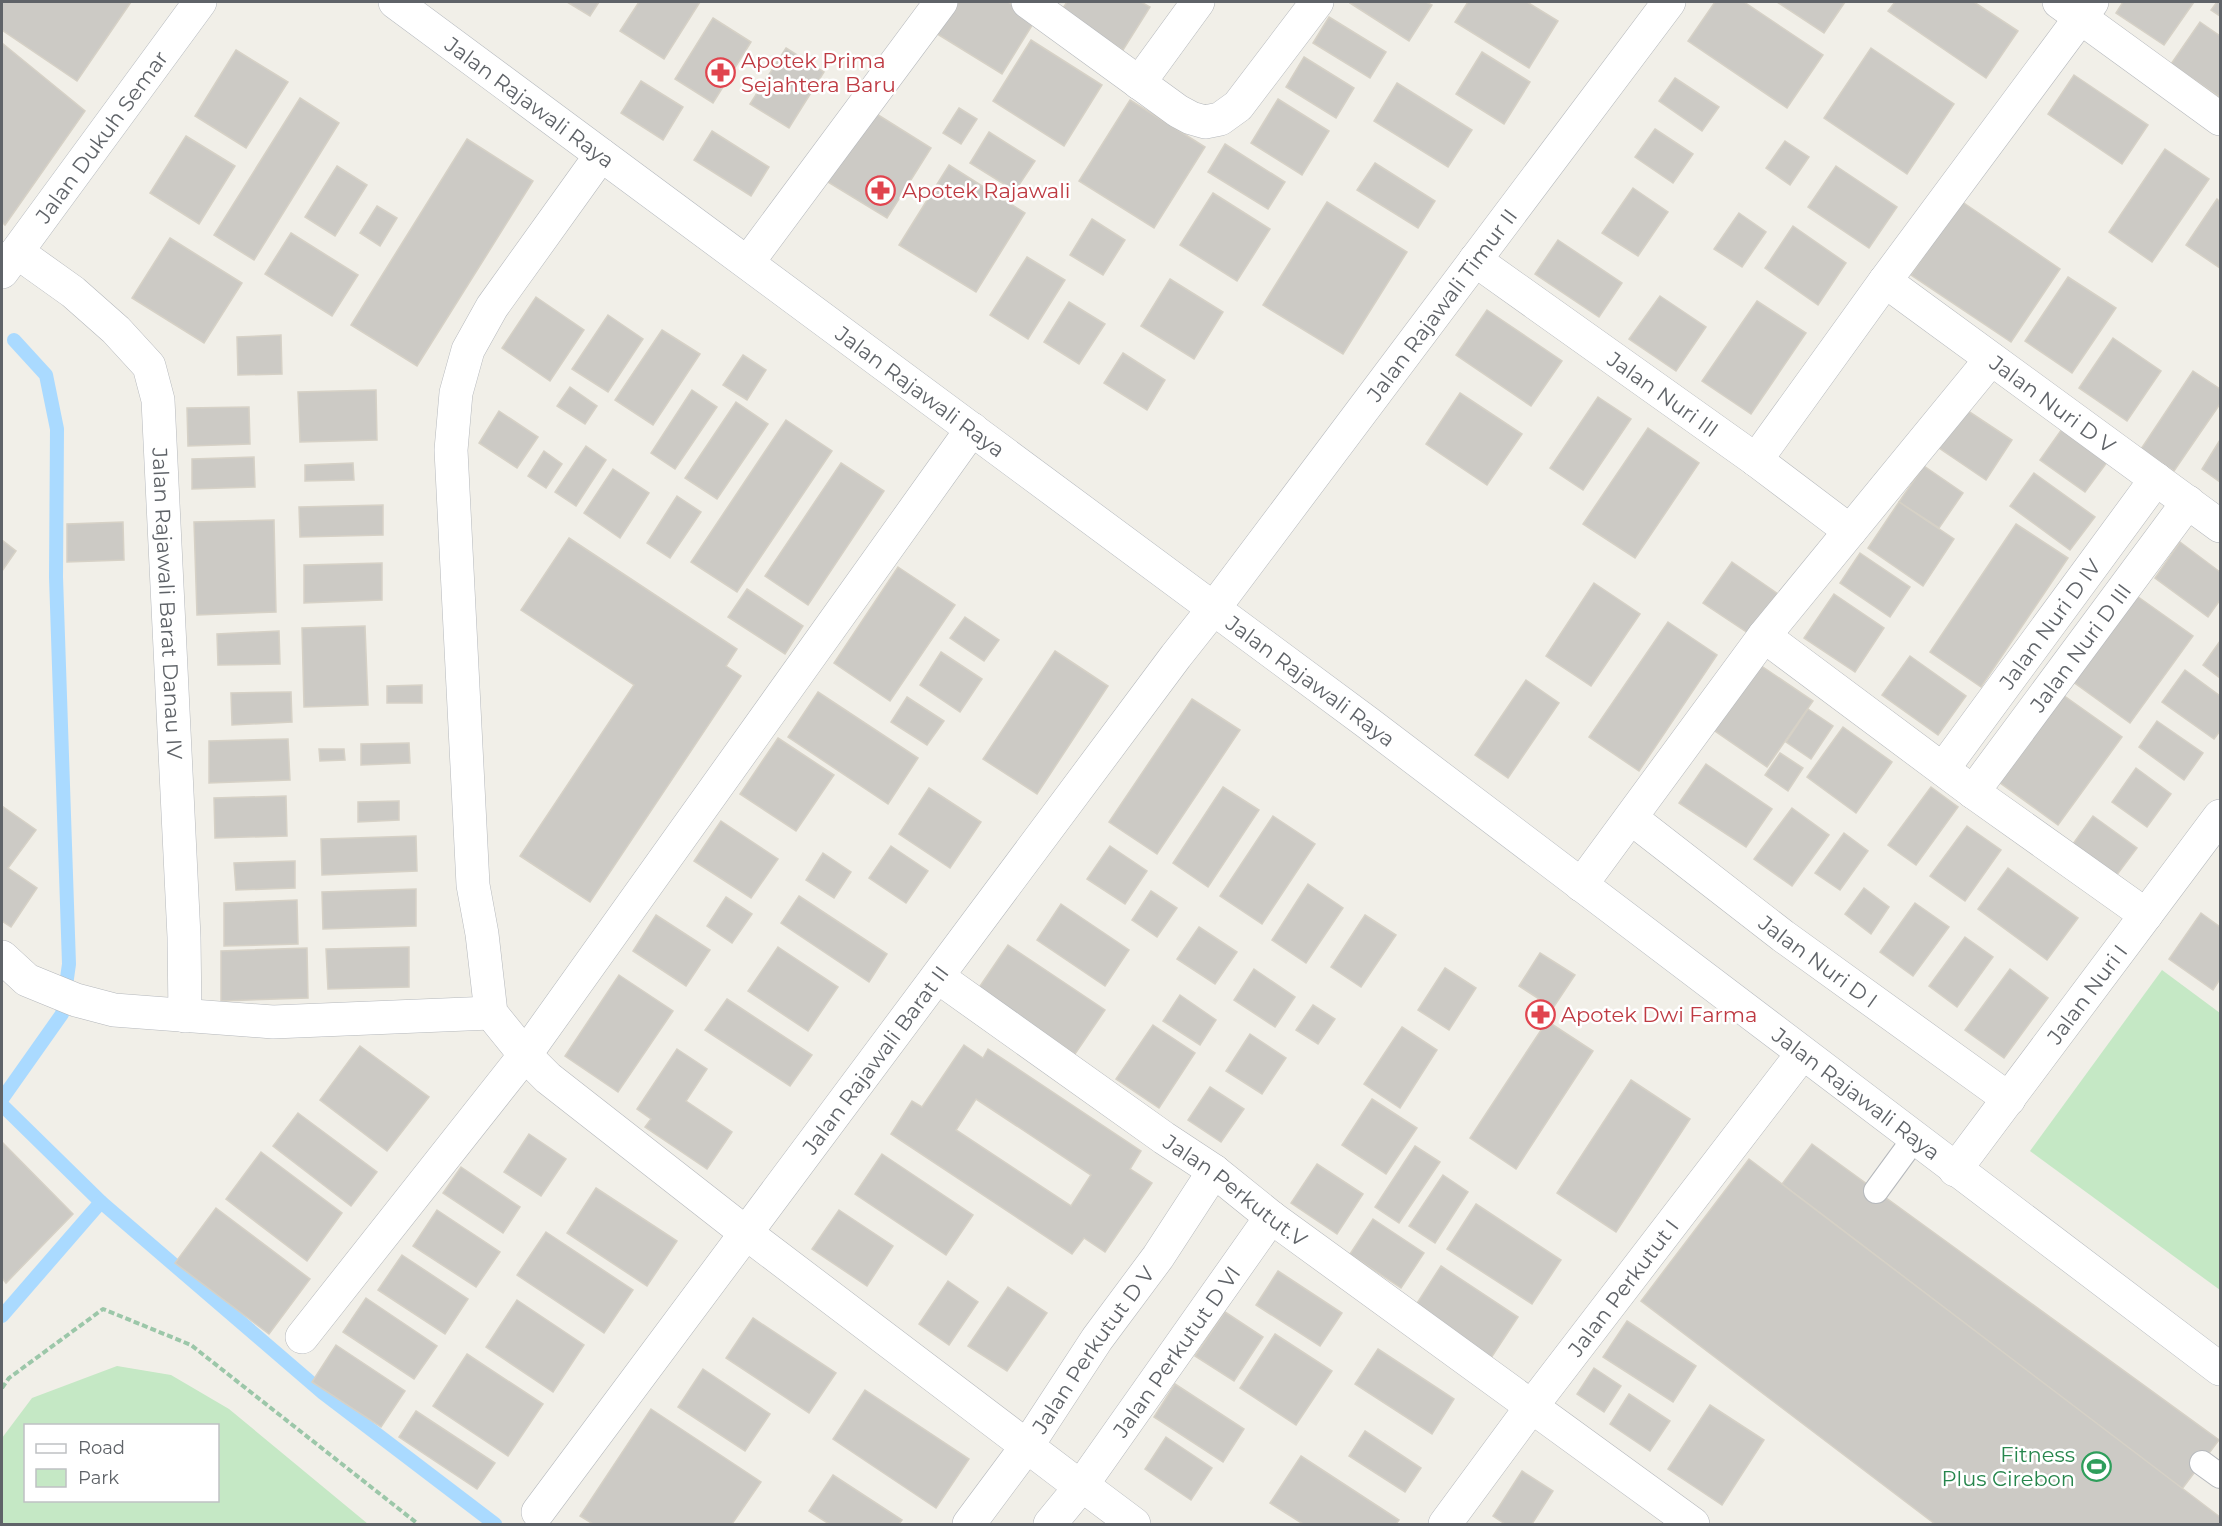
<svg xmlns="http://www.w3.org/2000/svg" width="2222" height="1526" font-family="Montserrat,sans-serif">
<rect width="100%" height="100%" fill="#f1efe8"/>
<g fill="#c5e8c5" fill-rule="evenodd">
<polygon points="2162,970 2220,1013 2220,1290 2030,1151"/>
<path d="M 117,1366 L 171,1375 L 229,1409 L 368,1524 L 2,1524 L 2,1438 L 32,1398 ZM 26,1426 L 218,1426 L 218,1500 L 26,1500 Z"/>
</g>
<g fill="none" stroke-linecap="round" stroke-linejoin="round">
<g stroke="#aadaff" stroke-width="14">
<polyline points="2,1099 62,1014 69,964 56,577 57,429 46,375 14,340"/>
<polyline points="2,1105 101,1202 323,1393 495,1524"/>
<polyline points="2,1316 101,1202"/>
</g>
</g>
<g fill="#cccac5" stroke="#d6d1c6" stroke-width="1.5" fill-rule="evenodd">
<polygon points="2,2 131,2 77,81 2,30"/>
<polygon points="567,2 599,2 590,16"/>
<polygon points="639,2 700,2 664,59 620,31"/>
<polygon points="953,2 1008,2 1036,19 1002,74 934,32"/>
<polygon points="1067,2 1141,2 1150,7 1123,50 1061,11"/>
<polygon points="1351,2 1426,2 1432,5 1409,41 1350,3"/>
<polygon points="1468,2 1527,2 1558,21 1529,68 1455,22"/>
<polygon points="1715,2 1744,2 1823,55 1787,108 1688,41"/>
<polygon points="1777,2 1845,2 1824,33"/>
<polygon points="1895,2 1974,2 2018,31 1986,78 1888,11"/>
<polygon points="2123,2 2194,2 2164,45 2116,13"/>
<polygon points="2217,2 2220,2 2220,16 2211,10"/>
<polygon points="1329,17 1386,52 1370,78 1313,43"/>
<polygon points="713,18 751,42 713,103 675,79"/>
<polygon points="2200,22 2220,36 2220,97 2171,64"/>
<polygon points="1031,40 1102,85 1064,146 993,101"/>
<polygon points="2,43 85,111 5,225 2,222"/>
<polygon points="786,48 824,72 789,128 750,104"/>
<polygon points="1871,48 1954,104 1907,174 1824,118"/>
<polygon points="236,50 288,82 246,148 195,116"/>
<polygon points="1482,52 1530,82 1504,124 1456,94"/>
<polygon points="1304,57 1354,88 1336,118 1286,87"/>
<polygon points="2074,75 2148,125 2122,164 2048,114"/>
<polygon points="1675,78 1719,107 1702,131 1659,101"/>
<polygon points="641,81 683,107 663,140 621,113"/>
<polygon points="1397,83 1472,130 1448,167 1374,121"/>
<polygon points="300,98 339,123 254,260 214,235"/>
<polygon points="1278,99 1329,131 1302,175 1251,143"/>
<polygon points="1130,100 1205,147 1154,228 1079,181"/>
<polygon points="867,108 931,148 887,218 823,179"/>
<polygon points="959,108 977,119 961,144 943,133"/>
<polygon points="1655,129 1693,154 1673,183 1635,157"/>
<polygon points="712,131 769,167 751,196 694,160"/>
<polygon points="989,132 1035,161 1015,191 970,163"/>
<polygon points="186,136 235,166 199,224 150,193"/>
<polygon points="467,139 533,181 417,366 351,325"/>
<polygon points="1785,141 1809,157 1790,185 1766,168"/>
<polygon points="1225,144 1285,182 1268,209 1208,172"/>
<polygon points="2165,149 2209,179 2152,262 2109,232"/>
<polygon points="1375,163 1435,201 1418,228 1357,190"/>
<polygon points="949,165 1025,213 976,292 899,245"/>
<polygon points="337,166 367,185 335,236 305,217"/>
<polygon points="1836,166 1897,207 1869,248 1808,207"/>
<polygon points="1633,188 1668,212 1638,256 1602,233"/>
<polygon points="1213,193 1270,229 1237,281 1180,245"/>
<polygon points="2217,199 2220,202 2220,268 2186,245"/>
<polygon points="1961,201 2060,269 2011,342 1911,275"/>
<polygon points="1327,202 1407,252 1343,354 1263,305"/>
<polygon points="377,206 397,218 380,246 360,233"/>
<polygon points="1739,213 1766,232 1742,267 1714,249"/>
<polygon points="1092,219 1125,240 1103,275 1070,255"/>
<polygon points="1793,226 1846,263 1818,305 1765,268"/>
<polygon points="291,233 358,275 332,316 265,274"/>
<polygon points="170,238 242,283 204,343 132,298"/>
<polygon points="1558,240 1622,283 1599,317 1535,274"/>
<polygon points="1027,257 1065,280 1028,339 990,315"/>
<polygon points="2068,277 2116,308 2072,373 2025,341"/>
<polygon points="1170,279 1223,312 1194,359 1141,326"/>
<polygon points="1660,296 1706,327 1676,371 1629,339"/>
<polygon points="536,297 584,330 550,381 502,348"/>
<polygon points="1757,301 1806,333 1751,414 1702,381"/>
<polygon points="1069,302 1105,324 1079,364 1044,342"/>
<polygon points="1487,310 1562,361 1531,406 1456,355"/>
<polygon points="608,315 643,339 608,392 572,369"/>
<polygon points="662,330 700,354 653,425 615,400"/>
<polygon points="281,335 282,374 238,375 237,337"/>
<polygon points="2113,338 2161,371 2127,421 2079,388"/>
<polygon points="1123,353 1165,380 1147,410 1104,383"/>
<polygon points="743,355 766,370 747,400 723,385"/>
<polygon points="2193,371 2220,389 2220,404 2174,471 2141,449"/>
<polygon points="570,387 597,406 585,424 557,406"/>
<polygon points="376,390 377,440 300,442 298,392"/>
<polygon points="692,390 717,407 675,469 651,453"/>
<polygon points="1460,393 1522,434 1487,485 1426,444"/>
<polygon points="1598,397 1631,419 1583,490 1550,468"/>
<polygon points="736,402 768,424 717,499 685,478"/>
<polygon points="249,407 250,444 188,446 187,408"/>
<polygon points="1965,409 2012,440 1986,480 1939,448"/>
<polygon points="499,411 538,437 517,468 479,443"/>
<polygon points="786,420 832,451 737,592 691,562"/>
<polygon points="1648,428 1699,463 1635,558 1583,524"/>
<polygon points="2062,429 2108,461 2085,492 2040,460"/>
<polygon points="2220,440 2220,482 2202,469"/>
<polygon points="586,446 606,460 576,506 555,492"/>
<polygon points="544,451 562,464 546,488 528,476"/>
<polygon points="254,457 255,487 192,489 192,459"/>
<polygon points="353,463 354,480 305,481 305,465"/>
<polygon points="841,463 884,491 808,605 765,576"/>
<polygon points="1924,466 1963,493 1939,528 1899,502"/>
<polygon points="613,469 649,493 620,538 584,513"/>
<polygon points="2034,473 2095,517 2070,550 2010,506"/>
<polygon points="677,496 701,512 670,558 647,543"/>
<polygon points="1899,502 1954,539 1923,586 1868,548"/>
<polygon points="383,505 383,535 300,537 299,507"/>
<polygon points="274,520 276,612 197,615 194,522"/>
<polygon points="123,522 124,560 67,562 67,524"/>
<polygon points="2016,524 2068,558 1981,687 1930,652"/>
<polygon points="569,538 737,649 726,666 741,676 590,902 520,856 634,685 521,610"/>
<polygon points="2,540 16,551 2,571"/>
<polygon points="2180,542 2220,572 2220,600 2208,617 2155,578"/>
<polygon points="1860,553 1910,587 1890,617 1840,583"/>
<polygon points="1732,562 1778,594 1751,635 1703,603"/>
<polygon points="382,563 382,600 304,603 304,565"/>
<polygon points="898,567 955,605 890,701 834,663"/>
<polygon points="1594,583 1640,614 1591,686 1546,656"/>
<polygon points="747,589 803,626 785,654 728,617"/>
<polygon points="2127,589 2193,636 2130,723 2065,676"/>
<polygon points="1834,594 1884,628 1855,672 1804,638"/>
<polygon points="965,617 999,640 984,661 950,638"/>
<polygon points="1668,622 1717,655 1639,771 1589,737"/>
<polygon points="365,626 368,705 304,707 302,628"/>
<polygon points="279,631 280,664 218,665 217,634"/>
<polygon points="2220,641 2220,678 2203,665"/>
<polygon points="1055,651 1108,686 1037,794 983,759"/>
<polygon points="941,652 982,679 960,712 920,685"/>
<polygon points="1910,656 1966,696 1938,735 1882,695"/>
<polygon points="1757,663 1813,701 1767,767 1712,729"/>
<polygon points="2185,670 2220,696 2220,731 2214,739 2162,702"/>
<polygon points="1526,680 1559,703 1508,778 1475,755"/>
<polygon points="422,685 422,703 387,703 387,686"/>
<polygon points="2056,690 2122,737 2058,825 1992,777"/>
<polygon points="291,692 292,722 232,725 231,693"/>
<polygon points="818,692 918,758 888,804 788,737"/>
<polygon points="907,697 944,721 927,745 891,722"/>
<polygon points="1192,699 1240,730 1157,854 1109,822"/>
<polygon points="1808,709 1833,726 1811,759 1786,742"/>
<polygon points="2157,721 2203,753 2184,780 2139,747"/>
<polygon points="1843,727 1892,762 1856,813 1807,777"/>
<polygon points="778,738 834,775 796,831 740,794"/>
<polygon points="288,739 290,780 209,783 209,741"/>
<polygon points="409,743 410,763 361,765 361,744"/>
<polygon points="319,749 344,749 345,760 320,761"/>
<polygon points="1780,753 1803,768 1788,791 1765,775"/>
<polygon points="1706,764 1772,809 1746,847 1679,803"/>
<polygon points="2136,768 2171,794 2147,827 2112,802"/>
<polygon points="1223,787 1259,810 1208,887 1173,863"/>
<polygon points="1931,787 1958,807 1916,865 1888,845"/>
<polygon points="929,788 981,822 950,868 899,834"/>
<polygon points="286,796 287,836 215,838 214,798"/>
<polygon points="399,801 399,820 358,822 358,802"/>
<polygon points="2,806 36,830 8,868 37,888 11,927 2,921"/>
<polygon points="1792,808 1829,835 1792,886 1754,859"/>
<polygon points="1273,816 1315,844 1262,924 1220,896"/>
<polygon points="2093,816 2137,848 2113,880 2070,848"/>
<polygon points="721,821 778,859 751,898 694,861"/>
<polygon points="1967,826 2001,850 1965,901 1930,876"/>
<polygon points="1844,833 1868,851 1840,890 1815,873"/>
<polygon points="416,836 417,871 322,875 321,839"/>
<polygon points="891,846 928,871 906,903 869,878"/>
<polygon points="1110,846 1147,871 1125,904 1087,879"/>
<polygon points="823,853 851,872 834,898 806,880"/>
<polygon points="295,861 295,888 236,890 234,863"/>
<polygon points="2008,868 2078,918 2047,960 1978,909"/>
<polygon points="1308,884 1343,908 1306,963 1272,940"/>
<polygon points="1864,888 1889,907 1871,934 1845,914"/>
<polygon points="416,889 416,926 323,929 322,892"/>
<polygon points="1151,891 1177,908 1157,937 1132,920"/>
<polygon points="799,896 887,954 869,982 781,923"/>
<polygon points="726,897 752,914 732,943 707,926"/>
<polygon points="297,900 298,944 224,946 224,903"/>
<polygon points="1915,903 1949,927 1913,976 1880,952"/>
<polygon points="1061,904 1129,950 1105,986 1037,940"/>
<polygon points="2201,913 2220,927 2220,979 2213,990 2169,959"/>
<polygon points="656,915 710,950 686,986 633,951"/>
<polygon points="1365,915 1396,935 1361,987 1331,967"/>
<polygon points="1199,927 1237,952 1215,984 1177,959"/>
<polygon points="1965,937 1993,957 1957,1007 1929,986"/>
<polygon points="1008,945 1105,1010 1075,1054 978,989"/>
<polygon points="409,947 409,987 328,989 326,949"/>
<polygon points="778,947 838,987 808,1031 748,991"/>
<polygon points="307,948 308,998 221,1001 221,951"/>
<polygon points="1540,953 1575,975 1553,1008 1519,986"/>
<polygon points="1445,968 1476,988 1449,1030 1418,1010"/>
<polygon points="1254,969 1295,997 1275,1027 1234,1000"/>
<polygon points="2010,969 2048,998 2004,1058 1965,1030"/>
<polygon points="619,975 673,1011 618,1092 565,1056"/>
<polygon points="1180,995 1216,1020 1200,1045 1163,1021"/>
<polygon points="727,999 812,1055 790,1086 705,1030"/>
<polygon points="1313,1005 1335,1019 1318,1044 1296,1030"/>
<polygon points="1547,1021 1593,1051 1516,1169 1470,1138"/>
<polygon points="1153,1025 1195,1053 1159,1108 1116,1079"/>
<polygon points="1402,1027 1437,1050 1400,1108 1364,1084"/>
<polygon points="1250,1034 1286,1058 1262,1094 1226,1071"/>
<path d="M 964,1045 L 983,1058 L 988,1049 L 1141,1151 L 1130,1169 L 1152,1183 L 1105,1252 L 1084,1238 L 1072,1254 L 891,1134 L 912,1101 L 922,1107 ZM 976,1099 L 1091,1175 L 1071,1206 L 956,1130 Z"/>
<polygon points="360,1046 429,1097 387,1151 320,1100"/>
<polygon points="677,1049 707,1069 686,1101 732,1132 707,1169 645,1127 651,1119 637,1109"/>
<polygon points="1631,1080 1690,1119 1616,1232 1557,1193"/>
<polygon points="1210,1087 1244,1109 1221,1142 1188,1120"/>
<polygon points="1372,1099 1417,1128 1386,1174 1342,1145"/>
<polygon points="298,1113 377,1172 351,1206 273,1146"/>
<polygon points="529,1134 566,1159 541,1196 504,1172"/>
<polygon points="2,1142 73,1214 6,1283 2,1278"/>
<polygon points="1812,1144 2219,1440 2182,1489 1782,1184"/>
<polygon points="1415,1146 1440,1162 1399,1223 1375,1207"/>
<polygon points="261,1152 342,1213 307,1261 226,1199"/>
<polygon points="882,1154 973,1215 946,1255 855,1194"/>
<polygon points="1749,1159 2220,1517 2220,1524 1935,1524 1641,1301"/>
<polygon points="1317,1164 1363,1194 1337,1234 1291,1203"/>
<polygon points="461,1167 520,1207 503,1233 443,1193"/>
<polygon points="1443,1175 1468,1192 1435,1243 1409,1226"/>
<polygon points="596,1188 677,1241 647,1286 567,1233"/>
<polygon points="1476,1204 1561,1260 1532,1304 1447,1249"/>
<polygon points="216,1208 310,1279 269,1334 175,1263"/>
<polygon points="437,1210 500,1252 476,1287 413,1246"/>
<polygon points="839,1210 893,1246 867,1286 812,1249"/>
<polygon points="1373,1219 1424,1253 1401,1288 1350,1254"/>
<polygon points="546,1232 633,1290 604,1333 517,1275"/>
<polygon points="402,1255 468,1299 445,1334 378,1290"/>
<polygon points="1441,1266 1518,1317 1491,1358 1414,1308"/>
<polygon points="1278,1271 1342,1313 1320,1346 1256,1305"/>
<polygon points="948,1281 978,1302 949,1345 919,1324"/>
<polygon points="1008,1287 1047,1313 1007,1371 968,1346"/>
<polygon points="366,1298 437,1346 414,1379 343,1332"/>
<polygon points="517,1300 584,1345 553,1392 486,1347"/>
<polygon points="1225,1312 1263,1337 1234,1381 1195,1356"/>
<polygon points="753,1318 836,1373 809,1413 726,1358"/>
<polygon points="1627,1321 1696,1366 1673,1402 1603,1357"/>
<polygon points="1275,1334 1332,1371 1296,1425 1240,1388"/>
<polygon points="336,1345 405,1391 381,1427 312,1382"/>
<polygon points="1378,1349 1454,1399 1432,1434 1355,1384"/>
<polygon points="467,1354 543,1404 508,1456 433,1406"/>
<polygon points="1594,1368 1621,1386 1604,1412 1577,1394"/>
<polygon points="703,1369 770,1414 745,1451 678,1407"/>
<polygon points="1175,1384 1244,1429 1223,1462 1154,1417"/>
<polygon points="865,1390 969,1459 936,1508 833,1439"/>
<polygon points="1629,1394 1670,1421 1650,1451 1610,1424"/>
<polygon points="1710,1405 1764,1440 1722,1505 1668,1469"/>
<polygon points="651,1409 761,1482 732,1524 593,1524 580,1516"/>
<polygon points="416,1411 495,1463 477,1489 399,1437"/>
<polygon points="1365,1431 1421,1468 1405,1492 1349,1456"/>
<polygon points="1166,1437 1212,1468 1191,1500 1145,1469"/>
<polygon points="1301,1456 1399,1520 1396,1524 1303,1524 1270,1503"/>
<polygon points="1522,1471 1553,1491 1532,1524 1505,1524 1493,1516"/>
<polygon points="833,1475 902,1520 899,1524 829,1524 809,1511"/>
</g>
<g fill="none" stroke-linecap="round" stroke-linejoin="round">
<defs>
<g id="lane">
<polyline points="1876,1191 1914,1139"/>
<polyline points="2202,1463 2220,1476"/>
</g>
<g id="street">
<polyline points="1028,2 1178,111 1191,118 1205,122 1220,119 1238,106 1317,2"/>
<polyline points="2059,2 2220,119"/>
<polyline points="1139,83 1198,2"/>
<polyline points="601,155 492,307 468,350 456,393 451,450 473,885 482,934 491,1013 525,1055 548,1078 746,1233 1078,1485 1082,1485 1134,1524"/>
<path id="s1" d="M 17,252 L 73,292 L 116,330 L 149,366 L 158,400 L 184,937 L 185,1016"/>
<path id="s2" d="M 1475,260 L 1756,460 L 1850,531"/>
<polyline points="748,262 941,2"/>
<path id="s3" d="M 1885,281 L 2220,526"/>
<polyline points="1756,460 1885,281 2092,2"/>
<polyline points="1764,636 1973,792 2146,915"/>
<path id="s4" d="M 1943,769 L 2156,479"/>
<path id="s5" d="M 1973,792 L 2188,502"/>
<path id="s6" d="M 1631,818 L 1783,936 L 2009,1099"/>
<polyline points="1581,885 1764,636 1991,359"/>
<polyline points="2,957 27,980 76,1000 114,1010 273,1022 491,1013"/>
<path id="s7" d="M 938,977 L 1164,1138 L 1214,1171 L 1271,1217 L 1693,1524"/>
<path id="s8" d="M 1955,1170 L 2220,816"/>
<polyline points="302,1337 525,1055 972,429"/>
<path id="s9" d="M 538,1512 L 1176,656 L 1214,608 L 1669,2"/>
<path id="s10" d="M 969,1524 L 1027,1446 L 1097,1339 L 1158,1257 L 1214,1171"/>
<path id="s11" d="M 1050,1524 L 1082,1485 L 1271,1217"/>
<path id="s12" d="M 1445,1524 L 1532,1406 L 1802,1054"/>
</g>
<g id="secondary">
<path id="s13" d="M 395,2 L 1368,723 L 2220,1369"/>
<path id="s14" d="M 2,272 L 200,2"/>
</g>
</defs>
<use href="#lane" stroke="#b5b8bc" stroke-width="26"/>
<use href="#street" stroke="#b5b8bc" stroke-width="34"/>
<use href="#secondary" stroke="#b6babf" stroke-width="34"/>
<polyline stroke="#9cc7a9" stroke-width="4" stroke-dasharray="6 3" stroke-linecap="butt" points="2,1388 9,1378 103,1309 191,1345 418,1524"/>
<use href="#lane" stroke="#fff" stroke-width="24"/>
<use href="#street" stroke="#fff" stroke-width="33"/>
<use href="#secondary" stroke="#fff" stroke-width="33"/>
</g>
<defs>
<symbol id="pharmacy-ring" viewBox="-11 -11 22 22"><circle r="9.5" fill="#fff" stroke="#e0444e" stroke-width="1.5"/><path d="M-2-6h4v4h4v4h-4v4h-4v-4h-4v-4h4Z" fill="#e0444e"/></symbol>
<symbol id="stadium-ring" viewBox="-11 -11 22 22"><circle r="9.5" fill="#fff" stroke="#2e9e5b" stroke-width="1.5"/><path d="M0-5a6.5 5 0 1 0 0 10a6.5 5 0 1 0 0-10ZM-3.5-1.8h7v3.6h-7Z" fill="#2e9e5b"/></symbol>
</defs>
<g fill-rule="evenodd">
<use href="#pharmacy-ring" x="704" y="56" width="33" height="33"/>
<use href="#pharmacy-ring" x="864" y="174" width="33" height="33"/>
<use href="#pharmacy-ring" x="1524" y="998" width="33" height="33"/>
<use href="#stadium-ring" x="2080" y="1450" width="33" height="33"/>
</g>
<g text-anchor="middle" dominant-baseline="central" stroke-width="5" stroke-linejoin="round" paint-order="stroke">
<g font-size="21" fill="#be3a42" stroke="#fff" text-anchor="start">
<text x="741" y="60">Apotek Prima<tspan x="741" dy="24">Sejahtera Baru</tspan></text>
<text x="902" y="190">Apotek Rajawali</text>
<text x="1561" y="1014">Apotek Dwi Farma</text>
</g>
<g font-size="21" fill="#5f6368" stroke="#fff">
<text stroke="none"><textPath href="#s13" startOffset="168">Jalan Rajawali Raya</textPath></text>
<text stroke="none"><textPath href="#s14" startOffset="168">Jalan Dukuh Semar</textPath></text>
<text stroke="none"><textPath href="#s9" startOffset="1508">Jalan Rajawali Timur II</textPath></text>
<text stroke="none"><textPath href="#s13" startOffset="654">Jalan Rajawali Raya</textPath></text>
<text stroke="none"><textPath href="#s2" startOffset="231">Jalan Nuri III</textPath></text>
<text stroke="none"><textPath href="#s3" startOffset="208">Jalan Nuri D V</textPath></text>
<text stroke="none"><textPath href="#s1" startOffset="414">Jalan Rajawali Barat Danau IV</textPath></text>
<text stroke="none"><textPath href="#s4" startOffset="180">Jalan Nuri D IV</textPath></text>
<text stroke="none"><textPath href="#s5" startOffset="180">Jalan Nuri D III</textPath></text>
<text stroke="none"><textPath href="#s13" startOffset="1140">Jalan Rajawali Raya</textPath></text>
<text stroke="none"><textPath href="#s6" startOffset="236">Jalan Nuri D I</textPath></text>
<text stroke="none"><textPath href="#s8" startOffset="220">Jalan Nuri I</textPath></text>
<text stroke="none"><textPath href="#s9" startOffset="564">Jalan Rajawali Barat II</textPath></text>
<text stroke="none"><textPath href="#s13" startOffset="1824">Jalan Rajawali Raya</textPath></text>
<text stroke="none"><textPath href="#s7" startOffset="366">Jalan Perkutut.V</textPath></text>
<text stroke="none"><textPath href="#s12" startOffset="296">Jalan Perkutut I</textPath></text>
<text stroke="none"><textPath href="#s10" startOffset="214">Jalan Perkutut D V</textPath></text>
<text stroke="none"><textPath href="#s11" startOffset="214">Jalan Perkutut D VI</textPath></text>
</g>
<g font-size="21" fill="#27864d" stroke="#fff" text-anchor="end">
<text x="2075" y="1454">Fitness<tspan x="2075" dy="24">Plus Cirebon</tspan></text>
</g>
</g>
<rect width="2222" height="1526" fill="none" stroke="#5f6368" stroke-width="6"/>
<rect x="24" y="1424" width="195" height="78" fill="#ffffff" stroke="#bfc1c3" stroke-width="1.5"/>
<rect x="36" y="1444" width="30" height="9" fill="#ffffff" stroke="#bfc1c3" stroke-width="1.5"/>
<text x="78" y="1454" font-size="18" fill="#5f6368">Road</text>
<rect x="36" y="1469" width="30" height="18" fill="#c5e8c5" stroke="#bfc1c3" stroke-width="1.5"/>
<text x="78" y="1484" font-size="18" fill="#5f6368">Park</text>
</svg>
